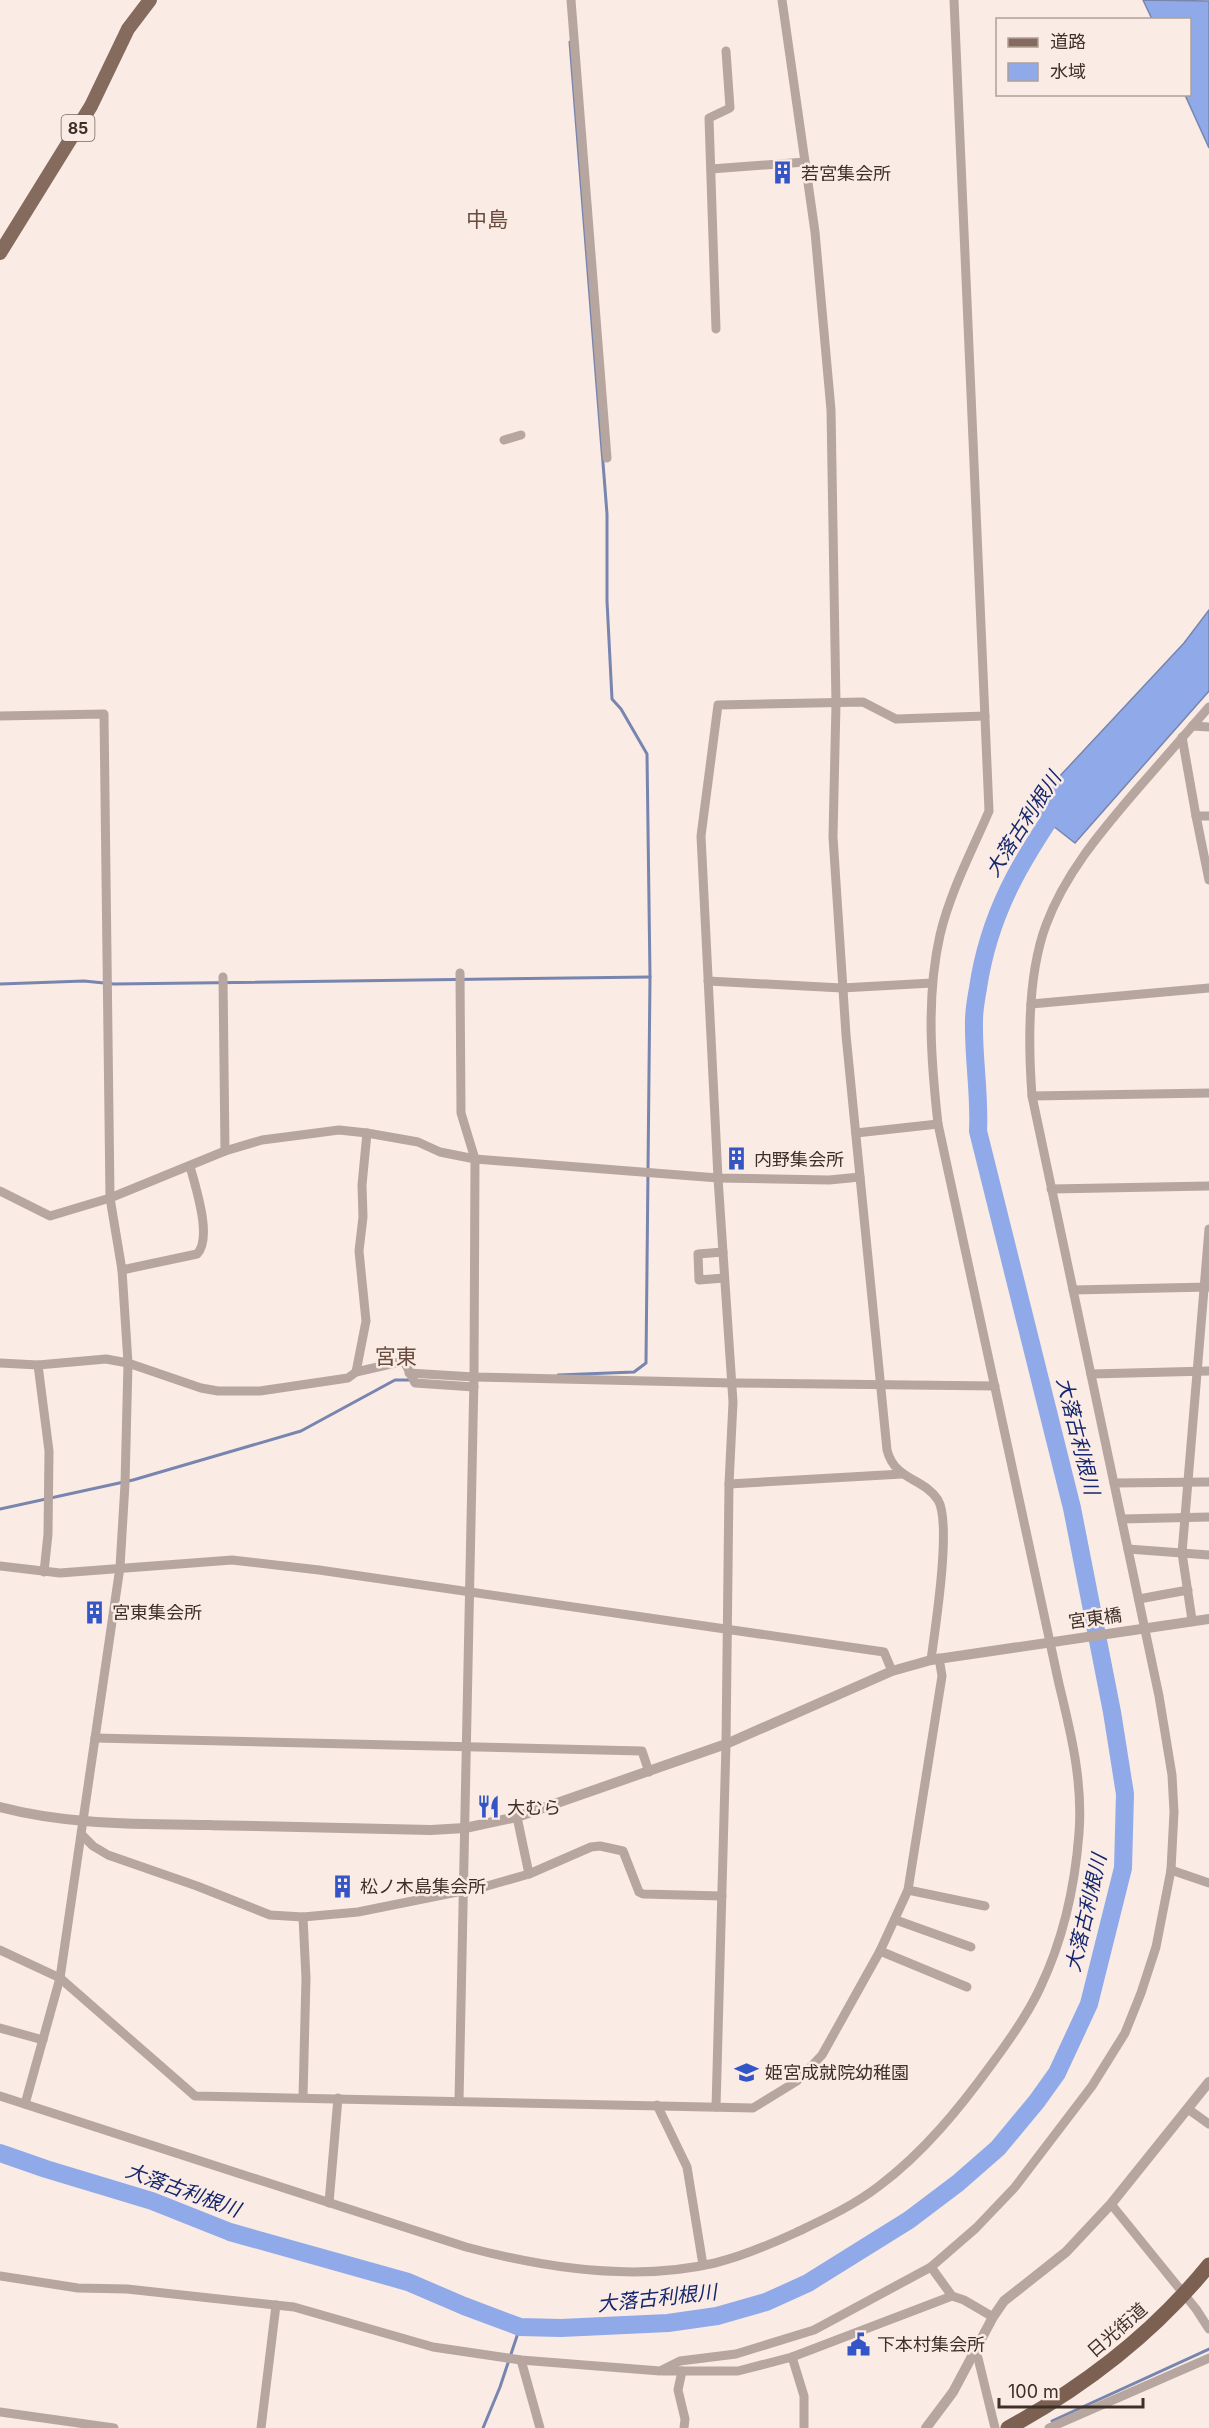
<svg xmlns="http://www.w3.org/2000/svg" width="1209" height="2428" font-family="Inter,'Noto Sans JP',sans-serif">
<rect width="100%" height="100%" fill="#faebe4"/>
<g fill="#8fa9e9" stroke="#7785af" stroke-width="1.5">
<polygon points="1143,0 1209,1 1209,148 1185,95 1190,94 1190,20 1152,19"/>
<polygon points="1209,610 1209,691 1075,843 1030,808 1184,643"/>
</g>
<g fill="none" stroke-linecap="round" stroke-linejoin="round">
<g stroke="#7785af" stroke-width="3">
<polyline points="0,984 84,981 114,984 650,977"/>
<polyline points="558,1375 634,1372 646,1363 650,977 647,754 621,709 612,699 607,601 607,514 570,42"/>
<polyline points="0,1509 133,1480 301,1431 395,1380 410,1380"/>
<polyline points="1052,2421 1209,2349"/>
<polyline points="483,2428 500,2387 520,2327"/>
</g>
<path stroke="#8fa9e9" stroke-width="18" d="M 0,2153 L 46,2169 L 152,2201 L 230,2232 L 408,2282 L 464,2306 L 520,2327 L 561,2328 L 668,2323 L 717,2316 L 766,2302 L 808,2283 L 909,2220 L 958,2183 L 998,2148 L 1037,2101 L 1057,2073 L 1089,2004 L 1123,1868 L 1125,1794 L 1112,1712 L 1072,1508 L 978,1131 C 980,1094 973,1057 974,1020 C 974,1010 976,999 978,988 C 989,914 1020,862 1062,801"/>
<g stroke="#b6a69f" stroke-width="9">
<polyline points="571,0 607,458"/>
<path d="M 782,0 L 815,232 L 831,410 L 836,704 L 833,837 L 846,1035 L 887,1450 C 895,1481 923,1477 938,1500 C 952,1523 935,1629 931,1660"/>
<polyline points="711,169 805,162"/>
<polyline points="716,329 709,118 730,108 726,51"/>
<polyline points="504,440 521,435"/>
<polyline points="0,716 104,714 110,1198 122,1270 128,1363 125,1484 120,1567 60,1978 25,2104"/>
<polyline points="1192,726 1209,727"/>
<polyline points="1182,737 1196,816"/>
<polyline points="1209,816 1196,816 1209,880"/>
<polyline points="223,977 225,1151"/>
<polyline points="708,981 842,988 932,983"/>
<polyline points="1031,1004 1209,988"/>
<polyline points="1032,1096 1209,1093"/>
<polyline points="856,1133 938,1124"/>
<polyline points="1051,1189 1209,1186"/>
<polyline points="0,1191 50,1216 110,1198 225,1151 262,1140 293,1136 339,1130 367,1133 418,1142 440,1152 475,1159 718,1178 829,1180 860,1177"/>
<polyline points="723,1252 698,1254 699,1280 724,1278"/>
<path d="M 122,1270 L 197,1254 C 213,1238 195,1186 190,1166"/>
<polyline points="1073,1290 1209,1287"/>
<polyline points="0,1363 38,1365 106,1359 128,1363 201,1388 218,1391 260,1391 348,1378 356,1372 404,1361 415,1383 474,1387"/>
<polyline points="38,1365 49,1451 48,1534 44,1572"/>
<polyline points="356,1372 366,1321 359,1251 363,1217 362,1185 367,1133"/>
<polyline points="409,1373 474,1377 732,1383 995,1386"/>
<polyline points="1091,1374 1209,1371"/>
<polyline points="1114,1483 1209,1482"/>
<polyline points="729,1484 902,1474"/>
<polyline points="1122,1519 1209,1517"/>
<polyline points="1128,1549 1209,1555"/>
<polyline points="0,1566 60,1573 232,1560 319,1570 884,1652 892,1671"/>
<polyline points="1139,1599 1188,1590"/>
<polyline points="1192,1620 1182,1553 1209,1229"/>
<polyline points="95,1738 642,1751 649,1772"/>
<polyline points="517,1817 529,1874"/>
<polyline points="82,1835 93,1846 108,1855 197,1886 270,1915 303,1917 358,1912 487,1886 529,1874 591,1847 600,1846 623,1851 639,1892 643,1894 722,1896"/>
<polyline points="1171,1870 1209,1883"/>
<polyline points="908,1890 985,1906"/>
<polyline points="896,1920 971,1947"/>
<polyline points="0,1950 60,1978 195,2096 753,2108 797,2081 822,2055 880,1951 908,1890 942,1676 939,1658"/>
<polyline points="880,1951 967,1987"/>
<polyline points="0,2028 43,2040"/>
<path d="M 0,2096 L 466,2247 C 544,2268 634,2282 715,2263 C 743,2256 769,2245 795,2233 C 824,2219 853,2206 879,2186 C 923,2153 959,2109 991,2065 C 1009,2041 1027,2016 1040,1988 C 1063,1940 1075,1886 1079,1833 C 1083,1782 1071,1733 1059,1684 L 938,1124 C 931,1061 926,997 940,935 C 950,892 972,851 989,811 L 954,0"/>
<polyline points="303,2097 306,1978 303,1917"/>
<polyline points="459,2101 474,1377 475,1159 461,1113 460,973"/>
<polyline points="657,2105 687,2167 703,2265"/>
<polyline points="716,2107 726,1744 729,1484 733,1402 718,1178 701,836 718,705 863,702 896,719 985,716"/>
<polyline points="1188,2109 1209,2124"/>
<polyline points="329,2203 338,2098"/>
<polyline points="1111,2204 1196,2309 1209,2329"/>
<polyline points="931,2267 952,2296"/>
<path d="M 0,2276 L 78,2288 L 127,2289 L 294,2307 L 433,2347 L 521,2360 L 660,2371 L 680,2361 L 736,2354 L 814,2330 L 931,2267 L 976,2228 L 1015,2187 L 1092,2086 L 1125,2033 L 1141,1993 L 1156,1947 L 1171,1870 L 1174,1812 L 1172,1775 L 1159,1696 L 1032,1096 C 1028,1042 1027,976 1046,925 C 1065,874 1099,834 1134,793 C 1159,764 1184,736 1209,707"/>
<polyline points="974,2354 978,2358 995,2428"/>
<polyline points="792,2357 804,2396 804,2428"/>
<polyline points="521,2360 540,2428"/>
<polyline points="663,2371 738,2371 792,2357 952,2296 964,2300 993,2317"/>
<polyline points="682,2371 678,2390 685,2419 684,2428"/>
<polyline points="0,2412 114,2428"/>
<polyline points="261,2428 276,2305"/>
<polyline points="1049,2428 1209,2358"/>
</g>
<g stroke="#b6a69f" stroke-width="10">
<path d="M 0,1807 C 68,1825 138,1824 208,1825 C 282,1827 356,1828 431,1830 L 465,1828 L 517,1817 L 726,1744 L 892,1671 L 931,1660 L 1209,1619"/>
<polyline points="926,2428 953,2392 993,2317 1004,2301 1066,2252 1111,2204 1209,2082"/>
</g>
<polyline stroke="#856a5e" stroke-width="14" points="0,253 91,106 128,29 150,0"/>
<path stroke="#7c6052" stroke-width="15" d="M 1008,2428 C 1085,2386 1153,2334 1209,2265"/>
</g>
<defs>
<symbol id="building-bare" viewBox="-9 -9 18 18"><path d="M-4-6H4V6H1V3H-1V6H-4ZM-2.5-4.3h1.7v1.8h-1.7ZM.8-4.3h1.7v1.8H.8ZM-2.5-1h1.7V.8h-1.7ZM.8-1h1.7V.8H.8Z" fill="#3355c6" stroke="#faebe4" stroke-width="2.5" paint-order="stroke"/></symbol>
<symbol id="restaurant-bare" viewBox="-9 -9 18 18"><path d="M-5-6h1v4h1v-4h1v4h1v-4h1v5L-1.5 .5V6h-2V.5L-5-1ZM5-6V6H3V1.5H1.5Q1.5-4 5-6Z" fill="#3355c6" stroke="#faebe4" stroke-width="2.5" paint-order="stroke"/></symbol>
<symbol id="school-bare" viewBox="-9 -9 18 18"><path d="M0-5L7-2L0 1L-7-2ZM-4 1L0 2.5L4 1V4Q0 6-4 4Z" fill="#3355c6" stroke="#faebe4" stroke-width="2.5" paint-order="stroke"/></symbol>
<symbol id="civic-bare" viewBox="-9 -9 18 18"><path d="M-.6-6.5H3V-4.5H.6V-3L4-1V1h2V6H-6V1h2V-1L-.6-3ZM-1.2 2.5V6h2.4V2.5Z" fill="#3355c6" stroke="#faebe4" stroke-width="2.5" paint-order="stroke"/></symbol>
</defs>
<g fill-rule="evenodd">
<use href="#building-bare" x="766" y="156" width="33" height="33"/>
<use href="#building-bare" x="720" y="1142" width="33" height="33"/>
<use href="#building-bare" x="78" y="1596" width="33" height="33"/>
<use href="#restaurant-bare" x="472" y="1790" width="33" height="33"/>
<use href="#building-bare" x="326" y="1870" width="33" height="33"/>
<use href="#school-bare" x="730" y="2056" width="33" height="33"/>
<use href="#civic-bare" x="842" y="2328" width="33" height="33"/>
</g>
<g text-anchor="middle" dominant-baseline="central" stroke-width="5" stroke-linejoin="round" paint-order="stroke">
<rect fill="#faebe4" stroke="#766861" stroke-width="1.5" x="61.5" y="115" width="33" height="26" rx="4.5"/>
<g font-size="16" font-weight="bold" fill="#3e3029">
<text x="78" y="128">85</text>
</g>
<g font-size="18" fill="#3e3029" stroke="#faebe4" text-anchor="start">
<text x="801" y="173">若宮集会所</text>
<text x="754" y="1159">内野集会所</text>
<text x="112" y="1612">宮東集会所</text>
<text x="507" y="1807">大むら</text>
<text x="360" y="1886">松ノ木島集会所</text>
<text x="765" y="2072">姫宮成就院幼稚園</text>
<text x="877" y="2344">下本村集会所</text>
</g>
<g font-size="18" fill="#3e3029" stroke="#faebe4">
<text transform="translate(1095 1618) rotate(-8)">宮東橋</text>
<text transform="translate(1117 2330) rotate(-41)">日光街道</text>
</g>
<g font-size="20" font-style="italic" fill="#14276f" stroke="#faebe4">
<text transform="translate(1023 824) rotate(-57)">大落古利根川</text>
<text transform="translate(1078 1436) rotate(76)">大落古利根川</text>
<text transform="translate(1086 1913) rotate(-77)">大落古利根川</text>
<text transform="translate(183 2190) rotate(20)">大落古利根川</text>
<text transform="translate(657 2298) rotate(-6)">大落古利根川</text>
</g>
<g font-size="21" fill="#694c3e" stroke="#faebe4">
<text x="487" y="219">中島</text>
<text x="396" y="1356">宮東</text>
</g>
</g>
<rect x="996" y="18" width="195" height="78" fill="#faebe4" stroke="#afa099" stroke-width="1.5"/>
<rect x="1008" y="38" width="30" height="9" fill="#856a5e" stroke="#afa099" stroke-width="1.5"/>
<text x="1050" y="48" font-size="18" fill="#3e3029">道路</text>
<rect x="1008" y="63" width="30" height="18" fill="#8fa9e9" stroke="#afa099" stroke-width="1.5"/>
<text x="1050" y="78" font-size="18" fill="#3e3029">水域</text>
<path d="M999 2398v9h144v-9" fill="none" stroke="#3e3029" stroke-width="3"/>
<text x="1008" y="2398" font-size="18" fill="#3e3029" stroke="#faebe4" stroke-width="4.5" paint-order="stroke">100 m</text>
</svg>
